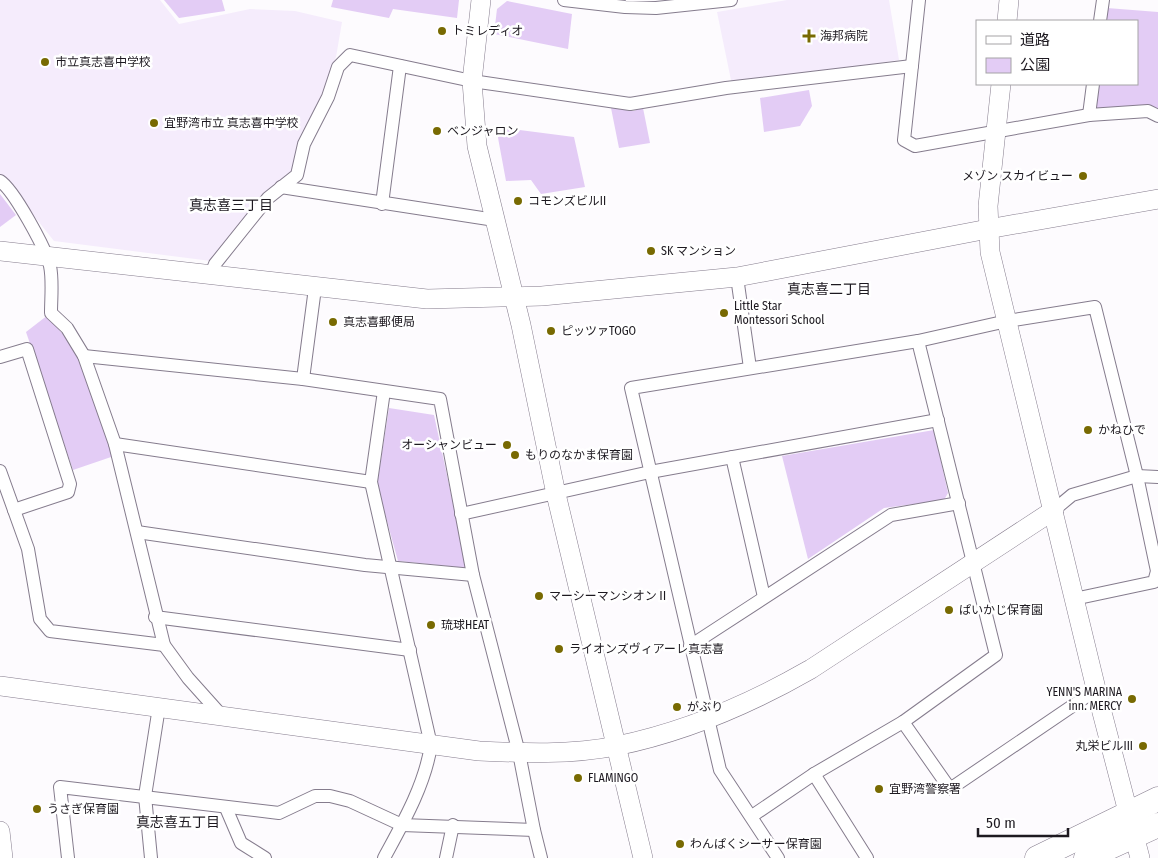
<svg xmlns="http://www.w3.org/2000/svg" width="1158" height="858" font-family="'Fira Sans Condensed','Noto Sans JP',sans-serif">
<rect width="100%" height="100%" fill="#fdfbfe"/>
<g fill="#f5ecfc">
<polygon points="0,0 160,0 179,24 250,9 295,11 342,22 336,57 319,102 297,144 293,171 267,190 211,261 54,241 7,182 0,178"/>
<polygon points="787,0 889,0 899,60 732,85 717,12"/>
</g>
<g fill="#e3ccf5">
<polygon points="164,0 222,0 225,11 179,18"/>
<polygon points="333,0 459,0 457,18 393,9 389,18 331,7"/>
<polygon points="507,1 572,14 568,49 494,34 497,9"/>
<polygon points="1107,8 1158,12 1158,112 1103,114 1096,107 1099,84 1137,84 1137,21 1106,21"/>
<polygon points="809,90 812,106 800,126 764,132 760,98"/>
<polygon points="611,108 633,111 643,108 650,143 619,148"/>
<polygon points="496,127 574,137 585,187 541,194 531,180 506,181"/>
<polygon points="0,194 16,215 0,227"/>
<polygon points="48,315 71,345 80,363 114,456 73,470 26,332"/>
<polygon points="389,408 434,415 467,568 398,561 377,485"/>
<polygon points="934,430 948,493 944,500 884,508 808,559 782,456"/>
</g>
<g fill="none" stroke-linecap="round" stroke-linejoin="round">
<defs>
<g id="street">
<polyline points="564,0 625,7 656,8 731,0"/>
<polyline points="919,0 904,140 915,146 1089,115 1148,111 1158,116"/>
<polyline points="1100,21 1103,0"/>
<polyline points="1089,115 1093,84"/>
<path d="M 0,181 C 14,190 46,249 50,266 C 53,280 51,298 51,313 L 67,328 L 84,356 L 115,444 L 164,645 L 188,678 L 222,716"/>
<polyline points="281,187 495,220"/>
<polyline points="382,204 400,66"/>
<polyline points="211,274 215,264 268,198 297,175 304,144 328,97 338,67 350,55 472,81 630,104 726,88 912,66"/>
<polyline points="737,277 750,368"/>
<polyline points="84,356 303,379 440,399 473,575 519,753 534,830 541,858"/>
<polyline points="0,357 27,349 70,484 68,492 14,510"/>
<polyline points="303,379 315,288"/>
<path d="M 384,391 L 371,482 L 431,745 C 425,785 403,823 384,858"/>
<polyline points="115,444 371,482"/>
<polyline points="732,457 764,597"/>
<polyline points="0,471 28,549 40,619 50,631 164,645"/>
<polyline points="1054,510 1072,495 1137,476 1158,477"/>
<polyline points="461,514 650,472 938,420"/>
<polyline points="137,532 365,565 473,575"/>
<polyline points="155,617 410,650"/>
<polyline points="690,646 891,515 959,503"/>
<polyline points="903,722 950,789 1087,696 1098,697"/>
<polyline points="814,774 867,858"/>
<polyline points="226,808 241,843 265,858"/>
<polyline points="752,816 814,774 903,722 996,655 918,341"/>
<polyline points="68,858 60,787 279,813 315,796 330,796 350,801 402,825 534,830"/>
<polyline points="151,858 145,796 159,707"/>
<polyline points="446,858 453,825"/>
<polyline points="778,858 720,770 631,388 918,341 1007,321 1095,307 1137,476 1157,571 1154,582 1074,599"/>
</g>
<g id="secondary">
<polyline points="481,0 472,81 477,146 521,325 556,494 643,858"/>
<polyline points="1007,21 1009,0"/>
<polyline points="1001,84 988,206 990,252 1098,697 1140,858"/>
<polyline points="0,251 427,299 542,296 737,277 988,229 1158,199"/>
<path d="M 0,686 L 479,751 C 524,753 571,755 616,746 C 685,732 750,704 811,669 L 1054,510"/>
<polyline points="0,831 3,858"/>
</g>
<g id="highway">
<polyline points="1037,858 1158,799"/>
<polyline points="1086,858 1158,825"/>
</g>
</defs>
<use href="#street" stroke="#857c8d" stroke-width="14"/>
<use href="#secondary" stroke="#857c8d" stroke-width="20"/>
<use href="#highway" stroke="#857c8d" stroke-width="25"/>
<use href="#street" stroke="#fff" stroke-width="12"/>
<use href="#secondary" stroke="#fff" stroke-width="19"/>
<use href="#highway" stroke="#fff" stroke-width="24"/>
</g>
<g fill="#786a02" stroke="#fff" stroke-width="2">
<circle cx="442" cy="31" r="5"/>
<path d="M806.5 28.5h5v5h5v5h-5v5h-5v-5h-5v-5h5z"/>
<circle cx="45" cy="62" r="5"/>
<circle cx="154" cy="123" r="5"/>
<circle cx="437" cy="131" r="5"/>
<circle cx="1083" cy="176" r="5"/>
<circle cx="518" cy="201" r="5"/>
<circle cx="651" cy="251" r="5"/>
<circle cx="724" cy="313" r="5"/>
<circle cx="333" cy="322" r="5"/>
<circle cx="551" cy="331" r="5"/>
<circle cx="1088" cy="430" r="5"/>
<circle cx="507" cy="445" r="5"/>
<circle cx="515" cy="455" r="5"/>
<circle cx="539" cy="596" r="5"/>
<circle cx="949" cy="610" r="5"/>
<circle cx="431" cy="625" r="5"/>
<circle cx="559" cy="649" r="5"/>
<circle cx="1132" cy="699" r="5"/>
<circle cx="677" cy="707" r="5"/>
<circle cx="1143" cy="746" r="5"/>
<circle cx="578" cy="778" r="5"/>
<circle cx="879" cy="789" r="5"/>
<circle cx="37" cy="809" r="5"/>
<circle cx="680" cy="844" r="5"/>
</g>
<g text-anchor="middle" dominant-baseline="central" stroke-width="5" stroke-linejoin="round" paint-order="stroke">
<g font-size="12" fill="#1d1920" stroke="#fff" text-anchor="start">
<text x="452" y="31">トミレディオ</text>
<text x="820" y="36">海邦病院</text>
<text x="55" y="62">市立真志喜中学校</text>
<text x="164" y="123">宜野湾市立 真志喜中学校</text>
<text x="447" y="131">ベンジャロン</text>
<text x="1073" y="176" text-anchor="end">メゾン スカイビュー</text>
<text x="528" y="201">コモンズビルII</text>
<text x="661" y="251">SK マンション</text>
<text x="734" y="306">Little Star<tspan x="734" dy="14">Montessori School</tspan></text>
<text x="343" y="322">真志喜郵便局</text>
<text x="561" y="331">ピッツァTOGO</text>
<text x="1098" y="430">かねひで</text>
<text x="497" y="445" text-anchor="end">オーシャンビュー</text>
<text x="525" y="455">もりのなかま保育園</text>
<text x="549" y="596">マーシーマンシオンⅡ</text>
<text x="959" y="610">ぱいかじ保育園</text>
<text x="441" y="625">琉球HEAT</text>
<text x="569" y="649">ライオンズヴィアーレ真志喜</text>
<text x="1122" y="692" text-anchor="end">YENN'S MARINA<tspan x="1122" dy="14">inn. MERCY</tspan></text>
<text x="687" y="707">がぶり</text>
<text x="1133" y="746" text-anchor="end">丸栄ビルIII</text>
<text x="588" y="778">FLAMINGO</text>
<text x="889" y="789">宜野湾警察署</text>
<text x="47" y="809">うさぎ保育園</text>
<text x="690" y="844">わんぱくシーサー保育園</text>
</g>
<g font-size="14" fill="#1d1920" stroke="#fff">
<text x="231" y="205">真志喜三丁目</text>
<text x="829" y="289">真志喜二丁目</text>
<text x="178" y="822">真志喜五丁目</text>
</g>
</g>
<rect x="976" y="20" width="162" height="65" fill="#ffffff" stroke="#a5a3a6"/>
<rect x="986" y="36" width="25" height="8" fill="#ffffff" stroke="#a5a3a6"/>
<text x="1020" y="45" font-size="15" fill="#1d1920">道路</text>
<rect x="986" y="58" width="25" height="15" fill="#e3ccf5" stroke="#a5a3a6"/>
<text x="1020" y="70" font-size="15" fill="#1d1920">公園</text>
<path d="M978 828v8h90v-8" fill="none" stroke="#1d1920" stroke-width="2.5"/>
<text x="986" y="828" font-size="15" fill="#1d1920" stroke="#ffffff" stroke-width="4" paint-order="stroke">50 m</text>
</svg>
